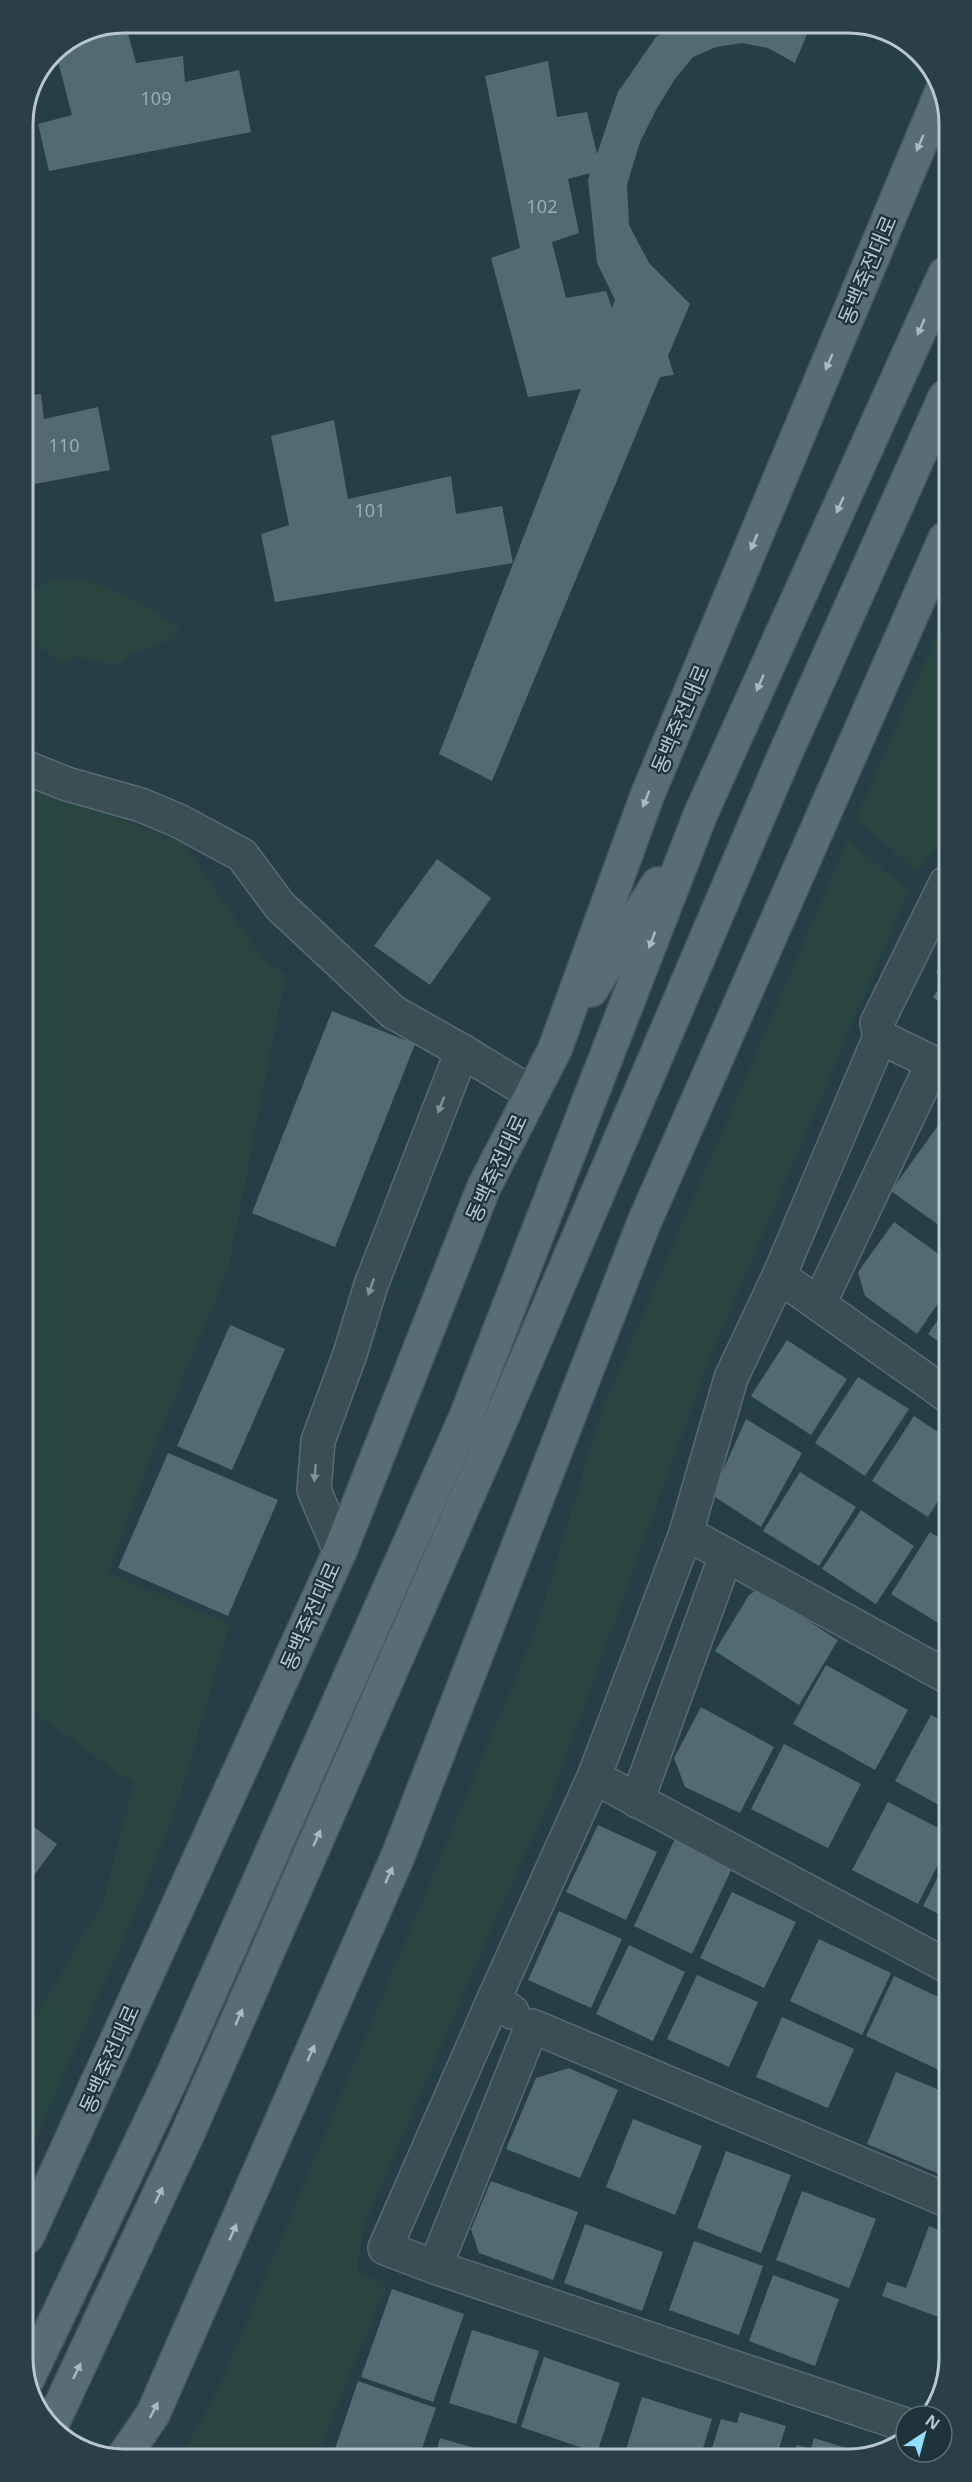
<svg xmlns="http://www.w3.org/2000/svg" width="972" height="2482" font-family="'Open Sans','Noto Sans KR',sans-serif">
<rect width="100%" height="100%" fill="#263e45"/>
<g fill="#28463f">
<polygon points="55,580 84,580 100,585 146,606 179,627 175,638 134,653 122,663 104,663 77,656 63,663 36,645 24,645 24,592"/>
<polygon points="945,616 946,838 917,871 856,819"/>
<polygon points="24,782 184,844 263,959 286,975 228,1269 155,1445 108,1573 230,1624 175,1812 130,1925 27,2157 27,2031 103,1902 134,1784 26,1707"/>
<polygon points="848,840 909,891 709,1360 548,1806 505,1897 364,2226 357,2272 387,2284 316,2458 180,2459 221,2383 536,1629 602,1410"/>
</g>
<g fill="#526b72" fill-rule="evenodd">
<path d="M 820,23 L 822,30 L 808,32 L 795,63 L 768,48 L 742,43 L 716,47 L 693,57 L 675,79 L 657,108 L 640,142 L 627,185 L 629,225 L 649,263 L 690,304 L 668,356 L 674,375 L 660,377 L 492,781 L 439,754 L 581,389 L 528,397 L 491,258 L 520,248 L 485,76 L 548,61 L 557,117 L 587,112 L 597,154 L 618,92 L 656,37 L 670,29 L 669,25 ZM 590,173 L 588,180 L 597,263 L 615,300 L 612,308 L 606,291 L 566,298 L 552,242 L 579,233 L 568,179 Z"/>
<polygon points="85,30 127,30 136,63 183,56 185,82 239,70 251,132 49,171 38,124 72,115 55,50"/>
<polygon points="41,394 44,419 98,407 110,470 24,486 23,396"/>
<polygon points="334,420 348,499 451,476 456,514 502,506 513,563 275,602 261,534 289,525 271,436"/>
<polygon points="437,859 491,898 430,985 374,946"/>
<polygon points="946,958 946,1008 933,997 946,979 936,972"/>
<polygon points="332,1011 415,1044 335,1247 252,1213"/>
<polygon points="947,1113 947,1231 891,1191"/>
<polygon points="894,1222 947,1260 947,1290 917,1334 865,1296 858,1272"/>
<polygon points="947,1307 947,1348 928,1334"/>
<polygon points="230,1325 285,1349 232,1470 177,1446"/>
<polygon points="787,1340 847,1379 811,1435 751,1396"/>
<polygon points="858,1377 909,1409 865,1476 815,1443"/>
<polygon points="914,1416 947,1438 947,1487 928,1517 872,1481"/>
<polygon points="746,1419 802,1453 761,1527 712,1495"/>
<polygon points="168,1453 278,1500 228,1616 118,1568"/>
<polygon points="800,1472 856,1507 819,1566 763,1531"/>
<polygon points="861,1510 914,1546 876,1604 822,1569"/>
<polygon points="930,1532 948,1543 948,1629 891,1594"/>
<polygon points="758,1589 838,1640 799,1705 715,1651 749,1595"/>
<polygon points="826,1665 908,1710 875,1770 793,1724"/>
<polygon points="701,1707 774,1747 740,1813 685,1787 674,1758"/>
<polygon points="931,1715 948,1724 948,1810 895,1781"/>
<polygon points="784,1744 861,1784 828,1848 751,1809"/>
<polygon points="888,1802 948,1833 948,1845 918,1904 852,1870"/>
<polygon points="26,1821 57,1844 27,1885"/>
<polygon points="598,1825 657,1852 626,1920 566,1892"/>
<polygon points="675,1839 733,1866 692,1954 634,1926"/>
<polygon points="948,1857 948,1919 923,1906"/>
<polygon points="732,1892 796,1922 764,1988 700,1958"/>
<polygon points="559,1911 622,1939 591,2008 528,1980"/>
<polygon points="819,1939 891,1973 862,2035 790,2001"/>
<polygon points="629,1945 685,1972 653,2041 596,2014"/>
<polygon points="697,1975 758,2002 729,2067 667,2039"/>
<polygon points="894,1976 947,2001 949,1998 949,2049 939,2070 866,2036"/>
<polygon points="782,2017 854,2049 828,2108 756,2077"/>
<polygon points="569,2068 618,2090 580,2178 506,2149 536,2078"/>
<polygon points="896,2072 949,2094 949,2178 867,2144"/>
<polygon points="633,2119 702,2146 675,2215 606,2187"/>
<polygon points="726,2151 791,2175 761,2253 697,2228"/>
<polygon points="491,2181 578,2212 553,2280 479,2253 471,2229"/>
<polygon points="802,2191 876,2219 849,2288 776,2260"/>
<polygon points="585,2224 663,2252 642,2311 564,2283"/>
<polygon points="929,2226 949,2234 949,2321 882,2296 887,2282 906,2288"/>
<polygon points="694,2241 763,2266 739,2335 669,2310"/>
<polygon points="773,2275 839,2299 815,2366 749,2341"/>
<polygon points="392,2289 464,2314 433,2402 361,2377"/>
<polygon points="472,2330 539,2351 516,2424 449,2403"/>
<polygon points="544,2357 620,2383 597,2453 521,2427"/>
<polygon points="358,2381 436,2408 419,2457 332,2458"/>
<polygon points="642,2397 712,2419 701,2455 624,2456"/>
<polygon points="740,2412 786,2426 777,2455 710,2455 721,2419 737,2423"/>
<polygon points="440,2438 502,2456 502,2457 435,2457"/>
<polygon points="814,2438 859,2452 858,2454 794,2455 797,2445 811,2449"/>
</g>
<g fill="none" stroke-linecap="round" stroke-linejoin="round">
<defs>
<g id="minor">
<polyline points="24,767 67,784 141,805 179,821 242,855 280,906 393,1012 462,1051 531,1093"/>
<polyline points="880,1037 877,1023 946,883"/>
<polyline points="947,1073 933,1063 880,1037 779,1276 947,1395"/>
<polyline points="819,1304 933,1063"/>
<polyline points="686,1533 731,1378 779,1276"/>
<polyline points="340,1551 314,1490 318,1441 350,1354 371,1285 462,1051"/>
<polyline points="948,1677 686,1533 594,1777 949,1967"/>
<polyline points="637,1801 726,1555"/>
<polyline points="512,2012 494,1999 594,1777"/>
<polyline points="435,2267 385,2248 494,1999"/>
<polyline points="906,2425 435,2267 532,2026 949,2201"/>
</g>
<g id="major">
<polyline points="591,990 658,884"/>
<polyline points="27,2237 340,1551 484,1187 555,1049 647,796 943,89"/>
<polyline points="28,2378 172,2077 466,1417 701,813 945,274"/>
<polyline points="52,2424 188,2133 496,1431 783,759 945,397"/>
<polyline points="122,2459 153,2414 398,1856 643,1225 945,539"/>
</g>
</defs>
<use href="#minor" stroke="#596b72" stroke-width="36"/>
<use href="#major" stroke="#475a61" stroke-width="36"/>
<use href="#minor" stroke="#3b4e54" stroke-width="33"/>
<use href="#major" stroke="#596e74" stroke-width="33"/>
</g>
<defs><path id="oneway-solid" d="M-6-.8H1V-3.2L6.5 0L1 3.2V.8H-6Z" transform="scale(1.5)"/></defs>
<g fill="#aabac0">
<use href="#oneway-solid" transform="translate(920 143) rotate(113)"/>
<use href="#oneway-solid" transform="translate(921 327) rotate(114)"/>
<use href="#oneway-solid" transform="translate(829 362) rotate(113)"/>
<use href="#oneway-solid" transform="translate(840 505) rotate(114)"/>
<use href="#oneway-solid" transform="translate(754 542) rotate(113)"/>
<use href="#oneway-solid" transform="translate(760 683) rotate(114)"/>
<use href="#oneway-solid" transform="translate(646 799) rotate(111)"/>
<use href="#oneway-solid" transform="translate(652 940) rotate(111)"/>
<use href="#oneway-solid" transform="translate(317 1838) rotate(-66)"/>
<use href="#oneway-solid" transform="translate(389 1875) rotate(-66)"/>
<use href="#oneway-solid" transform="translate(239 2017) rotate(-66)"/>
<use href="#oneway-solid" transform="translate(311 2053) rotate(-66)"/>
<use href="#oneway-solid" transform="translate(159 2195) rotate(-65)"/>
<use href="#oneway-solid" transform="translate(233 2232) rotate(-66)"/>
<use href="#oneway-solid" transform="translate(77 2371) rotate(-64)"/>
<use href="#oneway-solid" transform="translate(154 2410) rotate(-63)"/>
</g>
<g fill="#809197">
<use href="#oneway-solid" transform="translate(441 1105) rotate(111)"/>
<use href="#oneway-solid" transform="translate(371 1287) rotate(109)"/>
<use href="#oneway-solid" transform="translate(315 1473) rotate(95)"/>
</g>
<g text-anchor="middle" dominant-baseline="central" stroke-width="4.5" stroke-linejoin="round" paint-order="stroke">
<g font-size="18" fill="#9eb1b7">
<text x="156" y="98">109</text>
<text x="542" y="206">102</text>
<text x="64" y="445">110</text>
<text x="370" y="510">101</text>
</g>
<g font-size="21" fill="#b8c8ce" stroke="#1f333a">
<text transform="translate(867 270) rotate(-67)">동백죽전대로</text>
<text transform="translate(680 719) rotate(-67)">동백죽전대로</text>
<text transform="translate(496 1168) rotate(-65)">동백죽전대로</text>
<text transform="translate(310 1616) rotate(-66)">동백죽전대로</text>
<text transform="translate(109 2059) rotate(-66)">동백죽전대로</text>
</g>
</g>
<path d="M0 0H972V2482H0ZM124 33H848A91 91 0 0 1 939 124V2358A91 91 0 0 1 848 2449H124A91 91 0 0 1 33 2358V124A91 91 0 0 1 124 33Z" fill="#2b3f46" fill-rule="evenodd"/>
<path fill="none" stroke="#b8c8ce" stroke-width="3" d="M124 33H848A91 91 0 0 1 939 124V2358A91 91 0 0 1 848 2449H124A91 91 0 0 1 33 2358V124A91 91 0 0 1 124 33Z"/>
<g transform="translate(924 2434) rotate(36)"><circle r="28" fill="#1f333a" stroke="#5c6f75" stroke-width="1.5"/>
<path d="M0-4.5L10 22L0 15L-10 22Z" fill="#8edffd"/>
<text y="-9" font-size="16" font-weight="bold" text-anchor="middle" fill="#b8c8ce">N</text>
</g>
</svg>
